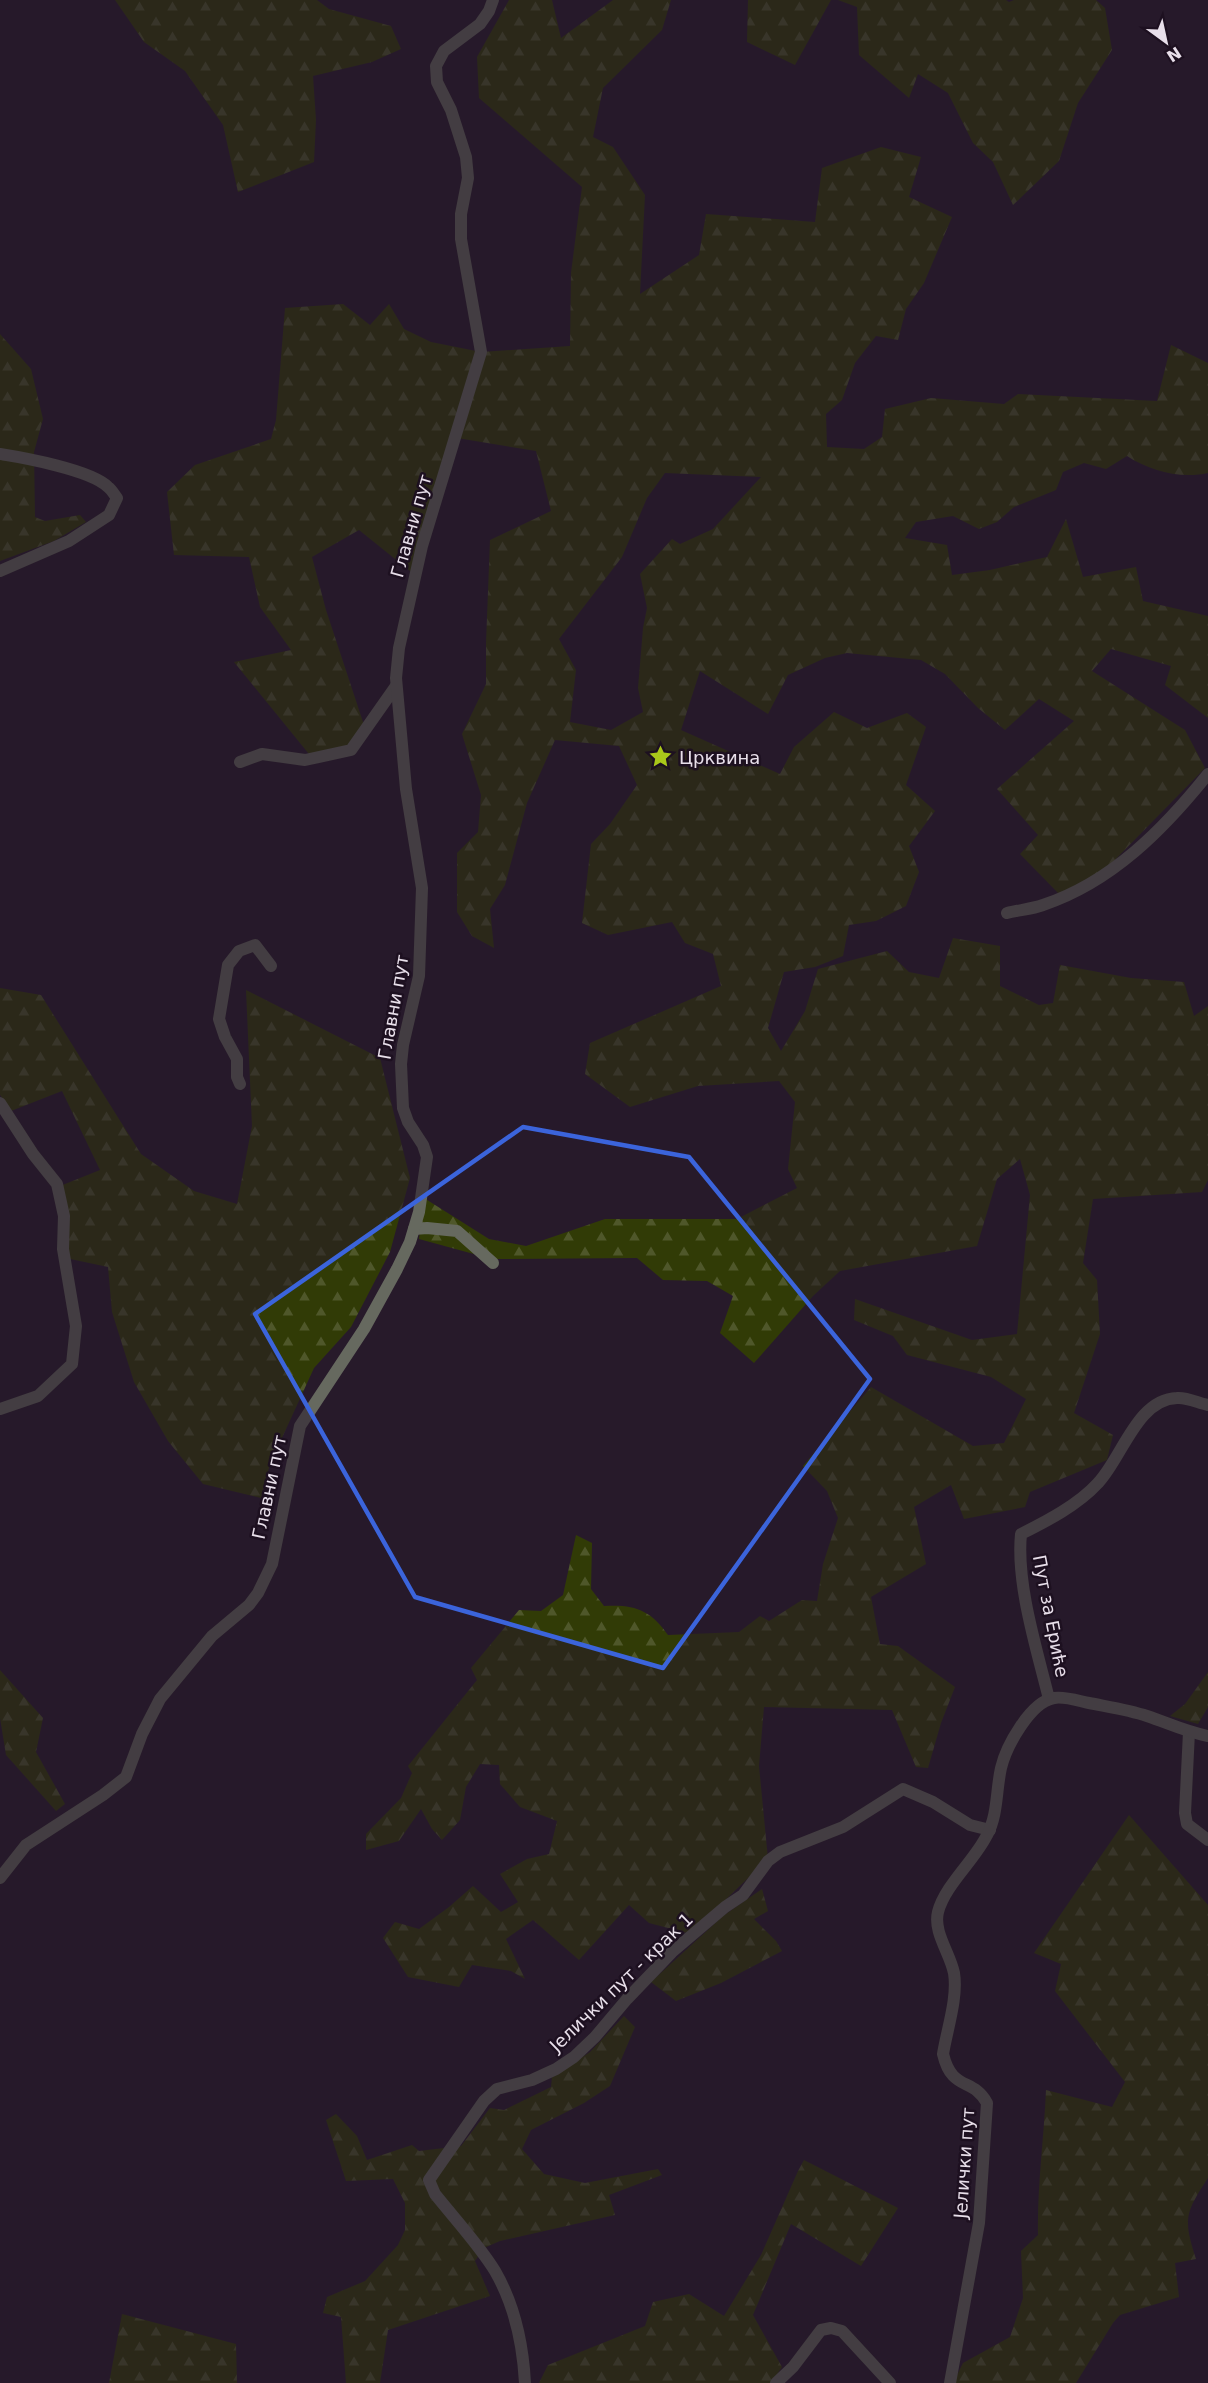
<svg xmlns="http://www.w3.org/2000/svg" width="1208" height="2383" font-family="'DejaVu Sans',sans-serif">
<defs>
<pattern id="forest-firs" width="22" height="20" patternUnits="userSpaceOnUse" patternTransform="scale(1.5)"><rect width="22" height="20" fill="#313b06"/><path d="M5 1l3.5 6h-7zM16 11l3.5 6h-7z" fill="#4f572a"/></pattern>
</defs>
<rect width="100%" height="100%" fill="#271a2a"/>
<g fill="url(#forest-firs)" fill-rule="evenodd">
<polygon points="115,0 317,0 329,9 391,26 401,49 372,62 313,76 316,120 314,162 238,192 223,125 185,71 144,42"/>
<path d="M 509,0 L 552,0 L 561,38 L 613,0 L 671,0 L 662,30 L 603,88 L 593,137 L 613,147 L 645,195 L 640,294 L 699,255 L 706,214 L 815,222 L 822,168 L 881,147 L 921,157 L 909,197 L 952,217 L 924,283 L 906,309 L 898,340 L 876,336 L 855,363 L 842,400 L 826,414 L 827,447 L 864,449 L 882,437 L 885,409 L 931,398 L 1004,404 L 1018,394 L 1157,401 L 1171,345 L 1208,363 L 1208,473 C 1180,479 1150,471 1127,456 L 1106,469 L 1084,463 L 1063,472 L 1056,490 L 1014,507 L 997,522 L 979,529 L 953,516 L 916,522 L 905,538 L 947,545 L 952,575 L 990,570 L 1047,557 L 1066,519 L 1083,577 L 1136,567 L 1143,601 L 1208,616 L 1208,718 L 1165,685 L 1171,666 L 1111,649 L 1092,671 L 1185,730 L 1205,768 L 1104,871 L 1059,894 L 1020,854 L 1038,835 L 997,789 L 1074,721 L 1039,699 L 1005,730 L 978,708 L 945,674 L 921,660 L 847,653 L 825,658 L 788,675 L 768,714 L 700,671 L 681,730 L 780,774 L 794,747 L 834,712 L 867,728 L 907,713 L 926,727 L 906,785 L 935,811 L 909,846 L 919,872 L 906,906 L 876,921 L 849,925 L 843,956 L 815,967 L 784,972 L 768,1028 L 781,1051 L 805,1011 L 818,969 L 887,951 L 909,972 L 939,978 L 953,938 L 1000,946 L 1000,986 L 1039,1005 L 1053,1003 L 1060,965 L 1131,978 L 1184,982 L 1194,1016 L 1208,1006 L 1208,1180 L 1202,1192 L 1093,1199 L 1083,1263 L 1097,1280 L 1100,1334 L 1074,1413 L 1113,1435 L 1107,1460 L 1030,1492 L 1025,1507 L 964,1519 L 951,1485 L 914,1507 L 926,1564 L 871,1597 L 880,1644 L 898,1646 L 955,1687 L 941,1723 L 928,1768 L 916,1767 L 892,1710 L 764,1707 L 759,1766 L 768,1859 L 719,1906 L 687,1933 L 649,1923 L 629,1905 L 579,1960 L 533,1920 L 506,1939 L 525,1979 L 511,1971 L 472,1965 L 459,1987 L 408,1977 L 383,1938 L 395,1922 L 419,1929 L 449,1907 L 473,1886 L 501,1912 L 518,1902 L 500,1874 L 527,1859 L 549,1854 L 557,1821 L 520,1807 L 500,1784 L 499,1765 L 480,1764 L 466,1787 L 460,1820 L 442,1840 L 432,1829 L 421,1809 L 399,1841 L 366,1850 L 366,1834 L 401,1798 L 412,1773 L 408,1766 L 477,1680 L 471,1668 L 519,1610 L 541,1611 L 563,1595 L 576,1535 L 592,1543 L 591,1589 L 604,1606 C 634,1604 651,1610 668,1635 L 739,1632 L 760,1616 L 769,1621 L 802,1600 L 817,1601 L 823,1564 L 838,1518 L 827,1491 L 803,1466 L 871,1387 L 973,1446 L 1004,1443 L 1026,1399 L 991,1377 L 907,1355 L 893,1336 L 854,1320 L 855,1299 L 972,1340 L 1017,1334 L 1030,1195 L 1020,1159 L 997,1179 L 977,1246 L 840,1271 L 813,1296 L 754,1363 L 720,1333 L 733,1296 L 707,1281 L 663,1280 L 637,1258 L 492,1259 L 419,1239 L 424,1198 L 489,1239 L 526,1246 L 605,1219 L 737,1219 L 797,1188 L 788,1169 L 795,1102 L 779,1081 L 698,1086 L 630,1107 L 585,1074 L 590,1043 L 721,986 L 713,954 L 685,943 L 672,922 L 608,935 L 582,923 L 591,844 L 610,824 L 637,785 L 619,746 L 555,740 L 527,803 L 505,885 L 490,909 L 494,948 L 472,936 L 457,912 L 457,853 L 478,832 L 481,795 L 462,734 L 486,684 L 486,643 L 490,540 L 551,511 L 536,451 L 457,438 L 415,575 L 359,530 L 312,557 L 326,610 L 365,728 L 351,750 L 313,759 L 234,662 L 291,650 L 260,607 L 249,557 L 174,555 L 167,492 L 195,465 L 271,439 L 276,420 L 285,308 L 343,304 L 370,325 L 389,304 L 404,329 L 431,342 L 481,352 L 570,346 L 571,273 L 582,187 L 479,98 L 477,57 ZM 665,473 L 761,477 L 713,529 L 680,544 L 672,539 L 640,574 L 647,608 L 643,628 L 638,688 L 643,712 L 611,730 L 570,722 L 576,670 L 559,639 L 622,557 L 647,498 Z"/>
<polygon points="748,0 831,0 795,65 747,42"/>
<polygon points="838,0 1006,0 1009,2 1014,0 1096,0 1105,8 1112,50 1078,103 1059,161 1013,205 993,162 973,143 948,93 918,74 909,98 859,55 857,7"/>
<polygon points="0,334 31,369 43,419 34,452 35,517 45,521 80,515 86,522 54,541 0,561"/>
<polygon points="0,988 41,995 141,1154 194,1191 237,1204 252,1126 246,990 380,1058 410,1178 390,1252 351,1327 314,1368 270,1464 261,1498 203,1484 168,1441 134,1382 112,1312 108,1267 61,1257 60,1186 100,1170 62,1091 11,1111 0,1095"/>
<polygon points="0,1670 43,1718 36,1752 65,1804 56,1811 6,1755 0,1718"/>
<polygon points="1208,1672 1208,1707 1198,1724 1170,1716 1185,1704"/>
<path d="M 1129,1815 L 1208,1905 L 1208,2178 C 1185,2213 1183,2219 1196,2259 L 1175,2263 L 1179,2297 L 1120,2315 L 1113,2323 L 1076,2383 L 953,2383 L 963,2363 L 1010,2337 L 1023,2298 L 1021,2251 L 1038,2235 C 1037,2187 1044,2138 1046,2090 L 1112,2107 L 1125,2082 L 1055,1991 L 1061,1964 L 1034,1953 Z"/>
<polygon points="762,1889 768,1911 754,1919 776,1941 782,1951 721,1983 676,2001 651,1982 723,1916"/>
<polygon points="624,2016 635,2027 610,2086 584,2103 531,2130 522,2149 544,2174 585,2183 658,2169 662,2175 609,2195 615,2215 500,2241 484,2248 475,2261 490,2296 388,2330 380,2383 346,2383 341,2317 323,2313 327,2297 365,2281 398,2245 405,2230 405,2203 393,2179 346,2181 326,2120 336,2114 357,2136 367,2160 412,2145 419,2151 461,2146 490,2108 504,2110 551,2087 552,2077 590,2052"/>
<polygon points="804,2160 898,2208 861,2266 791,2224 753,2315 782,2367 771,2383 539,2383 548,2365 645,2326 653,2302 689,2294 724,2316 761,2255 798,2171"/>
<polygon points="122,2314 236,2344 237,2383 109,2383"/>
</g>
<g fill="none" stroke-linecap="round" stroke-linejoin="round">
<g stroke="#66695f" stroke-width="12">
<path d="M 0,454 C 25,458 91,470 108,487 C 112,490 114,494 117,498 L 109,515 L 69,541 L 0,571"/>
<polyline points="240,762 262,754 305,760 351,750 396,686"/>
<path d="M 1007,913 C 1019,910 1032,909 1043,905 C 1112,882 1164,829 1208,774"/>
<polyline points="240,1084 237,1077 237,1059 225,1037 219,1019 228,965 239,951 255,945 271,966"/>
<polyline points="0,1103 33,1154 57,1184 64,1216 63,1249 76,1326 72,1364 38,1396 0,1409"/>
<polyline points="414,1229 427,1228 457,1231 493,1263"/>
<path d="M 1049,1699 C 1037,1650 1016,1584 1021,1534 C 1047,1521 1078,1505 1098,1483 C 1122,1458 1137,1399 1177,1398 C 1187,1397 1198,1403 1208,1405"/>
<polyline points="1189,1732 1185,1813 1187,1824 1208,1840"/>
<polyline points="0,1878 26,1845 103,1795 126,1777 142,1734 160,1699 212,1636 249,1605 258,1593 272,1564 300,1426 364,1329 397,1269 410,1242 419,1212 427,1157 423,1145 408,1122 403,1108 401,1064 403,1045 419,976 422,888 406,789 396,678 399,648 422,546 481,352 461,239 461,214 468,178 466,157 451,110 437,82 436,66 444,51 480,24 489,11 493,0"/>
<path d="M 525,2383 C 523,2345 514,2304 495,2271 C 480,2246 454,2218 435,2194 L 429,2180 L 484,2101 L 497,2089 L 532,2080 L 556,2069 L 574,2057 L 595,2037 L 627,1999 L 672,1952 L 725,1907 L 743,1895 L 768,1861 L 780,1852 L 843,1827 L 903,1789 L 933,1802 L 970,1825 L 990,1830"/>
<polyline points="776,2383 793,2367 821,2330 831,2328 842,2331 890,2383"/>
<path d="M 950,2383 L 979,2223 L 987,2103 C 973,2077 952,2092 943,2054 C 947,2029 958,1998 954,1973 C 950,1953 933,1932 938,1912 C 945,1885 975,1860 987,1835 C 998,1815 996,1790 1001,1768 C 1006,1747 1030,1702 1054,1698 C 1064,1696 1079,1701 1089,1703 C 1109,1707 1129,1710 1147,1716 C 1168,1723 1186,1732 1208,1736"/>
</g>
</g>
<path d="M0 0H1208V2383H0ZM 523,1127 L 689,1157 L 870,1379 L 663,1668 L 415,1597 L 255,1314 Z" fill="#271a2a" fill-opacity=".55" fill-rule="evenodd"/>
<path fill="none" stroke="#3b64db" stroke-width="4.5" stroke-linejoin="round" d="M 523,1127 L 689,1157 L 870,1379 L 663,1668 L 415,1597 L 255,1314 Z"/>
<defs>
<symbol id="sight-bare" viewBox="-9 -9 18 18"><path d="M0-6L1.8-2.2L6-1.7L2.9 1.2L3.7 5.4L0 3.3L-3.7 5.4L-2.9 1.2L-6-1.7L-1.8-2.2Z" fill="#a9c71a" stroke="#1d1020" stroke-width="2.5" paint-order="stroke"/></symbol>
</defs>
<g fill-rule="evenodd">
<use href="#sight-bare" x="644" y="740" width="33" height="33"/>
</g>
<g text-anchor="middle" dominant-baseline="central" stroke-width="5" stroke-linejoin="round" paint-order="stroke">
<g font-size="18" fill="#e8dfea" stroke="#1d1020">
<text transform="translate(411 526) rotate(-74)">Главни пут</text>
<text transform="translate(393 1007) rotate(-80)">Главни пут</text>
<text transform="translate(269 1487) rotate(-78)">Главни пут</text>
<text transform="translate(1051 1616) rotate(79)">Пут за Ериће</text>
<text transform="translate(621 1982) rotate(-44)">Јелички пут - крак 1</text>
<text transform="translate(964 2163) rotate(-86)">Јелички пут</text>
</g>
<g font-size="18" fill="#e8dfea" stroke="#1d1020" text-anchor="start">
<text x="679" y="757">Црквина</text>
</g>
</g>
<g transform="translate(1166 42) rotate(147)" stroke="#1d1020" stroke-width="4.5" paint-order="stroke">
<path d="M0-4.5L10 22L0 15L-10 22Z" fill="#e8dfea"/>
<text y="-9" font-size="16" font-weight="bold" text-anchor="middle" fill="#e8dfea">N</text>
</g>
</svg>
